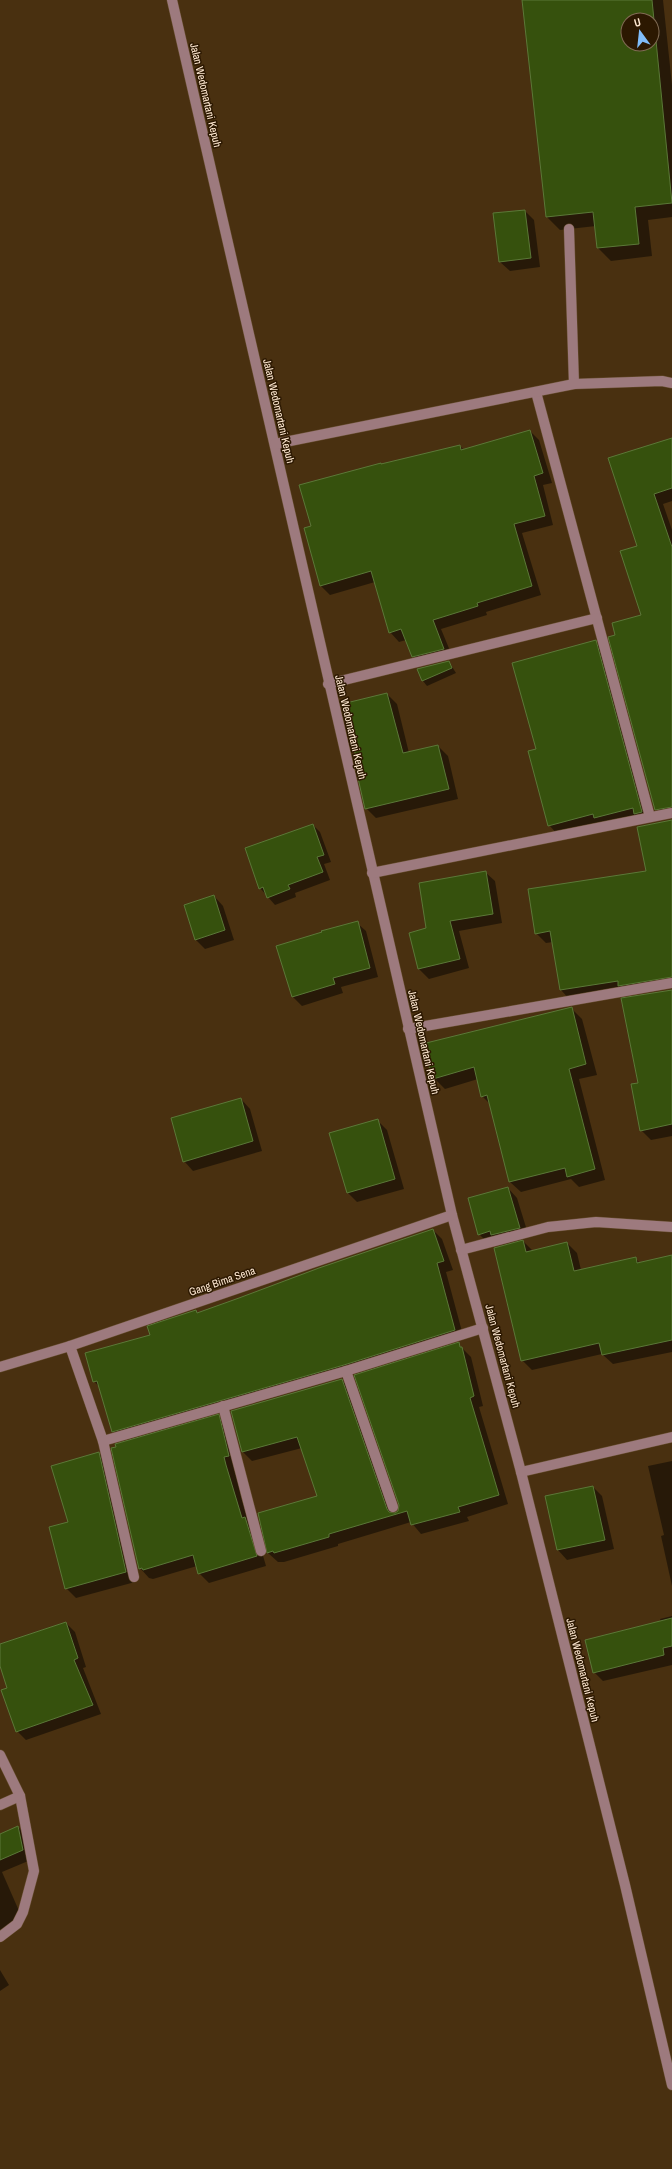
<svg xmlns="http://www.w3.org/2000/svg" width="672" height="2169" font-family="'Archivo Narrow',sans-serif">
<rect width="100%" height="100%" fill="#493010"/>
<g fill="#0007" fill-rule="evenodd">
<path d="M 523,0 L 663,0 L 672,85 L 672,217 L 648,220 L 652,256 L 611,261 L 598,248 L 596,226 L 560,230 L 547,217 ZM 628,20 L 652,20 L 652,44 L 628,44 Z"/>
<polygon points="525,211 534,220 540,267 510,271 500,262"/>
<polygon points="530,431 539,440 552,483 543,485 553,525 522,533 541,595 486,612 487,615 441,629 453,658 422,666 413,656 406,640 399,642 390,632 375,582 330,595 321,586 312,527 382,465 460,446 464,450"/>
<polygon points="672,439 672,501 663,504 672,530 672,818 666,819 656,809 617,635 643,615 638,546 609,459"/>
<polygon points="595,641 605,651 651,822 558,835 549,825 538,749"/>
<polygon points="449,662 456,673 427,686 423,681 418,670"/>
<polygon points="387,694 397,704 409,753 438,746 448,756 458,799 376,818 366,808 359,765"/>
<polygon points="672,821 672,988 570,1000 561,990 553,942 546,943 536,933 647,871"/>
<polygon points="313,825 320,832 331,862 324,864 330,880 295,893 296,897 275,905 260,888"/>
<polygon points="485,872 495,881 502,923 459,931 469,968 429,979 419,969 410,933 428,929"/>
<polygon points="214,896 223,906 234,940 205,949 196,940"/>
<polygon points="357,923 366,931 378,977 341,987 343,993 302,1006 293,997 278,947"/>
<polygon points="672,991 672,1136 651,1140 641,1130 639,1084"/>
<polygon points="571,1008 582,1019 597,1075 579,1079 605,1180 579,1187 571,1179 521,1192 510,1182 490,1104 482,1096 478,1079 445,1089 434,1078"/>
<polygon points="241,1099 250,1109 262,1151 193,1171 184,1161"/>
<polygon points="377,1120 387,1130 404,1189 357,1202 348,1193"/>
<polygon points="508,1188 517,1198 529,1237 501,1245 498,1241 489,1244 479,1234"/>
<polygon points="433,1230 442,1239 453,1270 446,1272 464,1339 354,1374 122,1441 113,1431 100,1388 94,1381 151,1335 195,1311 198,1313"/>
<polygon points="523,1241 533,1251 567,1243 577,1253 581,1270 636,1259 640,1263 672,1256 672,1352 613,1364 602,1354 532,1370 522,1360"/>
<polygon points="458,1344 471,1357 483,1406 479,1407 508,1504 467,1517 469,1521 421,1534 411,1522 338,1544 338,1546 284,1562 278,1562 268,1553 318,1497 302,1448 252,1461 243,1452 342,1380 351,1390 394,1515 399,1512"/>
<polygon points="218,1416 228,1425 241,1497 249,1522 255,1528 266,1566 209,1583 199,1573 197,1566 153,1579 149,1578 140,1568"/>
<polygon points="99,1453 108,1463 135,1582 76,1598 66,1588"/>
<polygon points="672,1461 672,1586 661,1536 664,1535 648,1466"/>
<polygon points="593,1487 602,1496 614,1549 567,1560 558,1550"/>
<polygon points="672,1616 672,1665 603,1681 594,1672 661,1622 660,1619"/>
<polygon points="66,1623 75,1632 86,1667 83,1668 101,1714 26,1740 17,1731 8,1689 0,1663 0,1645"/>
<polygon points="18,1827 28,1837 33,1859 2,1872 23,1920 0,1930 0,1835"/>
<polygon points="0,1970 9,1985 0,1991"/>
</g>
<g fill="#36510d" stroke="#5b7838" fill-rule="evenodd">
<path d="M 522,0 L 652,0 L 672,203 L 635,207 L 639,244 L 597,248 L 593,212 L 546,217 ZM 628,20 L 652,20 L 652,44 L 628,44 Z"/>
<polygon points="525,210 531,258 499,262 493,213"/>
<polygon points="530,430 543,473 534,476 545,516 514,524 532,586 477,603 478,606 433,620 444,649 412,657 401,629 389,633 371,571 320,586 304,528 311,526 299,485 381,463 381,464 460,445 461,450"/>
<polygon points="672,438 672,488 654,494 672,547 672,807 655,810 608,637 615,635 612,623 641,615 620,551 637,546 608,458"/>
<polygon points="596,640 642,812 634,814 633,808 594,818 593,814 548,826 528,751 536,749 512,663"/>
<polygon points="449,661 452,668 422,681 417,669"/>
<polygon points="387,693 403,753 438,745 449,789 365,809 355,765 358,764 342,704"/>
<polygon points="672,820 672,977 618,986 618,981 560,990 550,931 535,934 528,889 646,871 637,827"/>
<polygon points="313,824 324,855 317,857 323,872 288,885 290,889 267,898 263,887 259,889 245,848"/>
<polygon points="486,871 493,914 450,921 460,959 418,969 409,933 426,928 419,883"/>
<polygon points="214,895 225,930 195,940 184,905"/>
<polygon points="358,921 370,968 333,978 335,984 292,997 276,946 322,932 321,931"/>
<polygon points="672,990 672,1124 640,1131 631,1084 638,1083 621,998"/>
<polygon points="572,1007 586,1064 569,1069 595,1169 567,1177 565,1168 509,1182 487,1095 481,1097 474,1067 433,1079 422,1044"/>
<polygon points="241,1098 253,1141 183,1162 171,1118"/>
<polygon points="378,1119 395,1179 347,1193 329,1133"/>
<polygon points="508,1187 520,1228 491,1235 490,1231 478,1235 468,1198"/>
<polygon points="433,1229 444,1261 437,1263 455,1330 344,1365 112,1432 97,1381 93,1382 85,1353 150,1335 147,1326 196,1310 197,1313 239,1298 319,1268"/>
<polygon points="523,1240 526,1252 567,1242 574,1271 636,1257 637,1263 672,1255 672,1340 602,1355 599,1343 521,1361 494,1248"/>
<polygon points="459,1342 460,1347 462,1347 474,1396 470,1398 499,1495 458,1507 460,1512 411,1525 407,1511 329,1534 329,1537 274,1553 273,1551 267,1553 258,1513 317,1496 297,1437 242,1452 231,1411 342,1379 387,1509 389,1512 395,1513 398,1511 399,1505 354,1375"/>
<polygon points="219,1414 229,1456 224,1457 226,1465 242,1518 245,1517 257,1556 198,1574 193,1555 143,1570 142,1568 139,1569 111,1448 116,1447 115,1444"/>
<polygon points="99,1452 126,1572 65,1589 49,1527 68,1522 51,1466"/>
<polygon points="593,1486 605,1540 557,1550 545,1496"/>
<polygon points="672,1618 672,1646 663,1648 664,1655 593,1673 585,1640"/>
<polygon points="66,1622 78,1658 74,1660 93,1705 16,1732 1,1690 7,1688 0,1666 0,1644"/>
<polygon points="18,1826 23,1850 0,1860 0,1834"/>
</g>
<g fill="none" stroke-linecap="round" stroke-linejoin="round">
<defs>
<g id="minor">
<polyline points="172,0 452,1215 521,1472 625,1885 672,2085"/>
<polyline points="569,229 574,384"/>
<polyline points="536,392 650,817"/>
<polyline points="275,444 574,384 662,381 672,383"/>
<polyline points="328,684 597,618"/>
<polyline points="372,873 672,813"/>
<polyline points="408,1029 672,983"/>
<polyline points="461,1250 548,1227 596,1222 672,1227"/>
<polyline points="70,1346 103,1441"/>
<polyline points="0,1367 70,1346 452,1215"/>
<polyline points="346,1371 393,1507"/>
<polyline points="223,1406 261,1551"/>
<polyline points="521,1472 672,1437"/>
<polyline points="134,1577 103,1441 346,1371 483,1328"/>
<polyline points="0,1755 20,1796 34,1871 23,1912 17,1924 0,1937"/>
<polyline points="0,1805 20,1796"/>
</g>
</defs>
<use href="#minor" stroke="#664d2f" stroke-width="11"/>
<use href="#minor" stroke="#9d7a7e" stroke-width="10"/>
</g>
<g text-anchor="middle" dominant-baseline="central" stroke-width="3" stroke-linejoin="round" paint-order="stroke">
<g font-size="11" fill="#fee8d1" stroke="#2c1801">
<text transform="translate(206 95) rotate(77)">Jalan Wedomartani Kepuh</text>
<text transform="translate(279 411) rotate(77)">Jalan Wedomartani Kepuh</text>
<text transform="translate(351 727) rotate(77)">Jalan Wedomartani Kepuh</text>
<text transform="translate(424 1042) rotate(77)">Jalan Wedomartani Kepuh</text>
<text transform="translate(222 1281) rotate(-19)">Gang Bima Sena</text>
<text transform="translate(503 1356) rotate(75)">Jalan Wedomartani Kepuh</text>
<text transform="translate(583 1670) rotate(76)">Jalan Wedomartani Kepuh</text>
</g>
</g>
<g transform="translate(640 32) rotate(345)"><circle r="19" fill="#2c1801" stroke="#806b54"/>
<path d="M0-3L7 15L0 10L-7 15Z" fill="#80bdfa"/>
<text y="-6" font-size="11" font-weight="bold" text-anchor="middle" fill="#fee8d1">U</text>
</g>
</svg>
